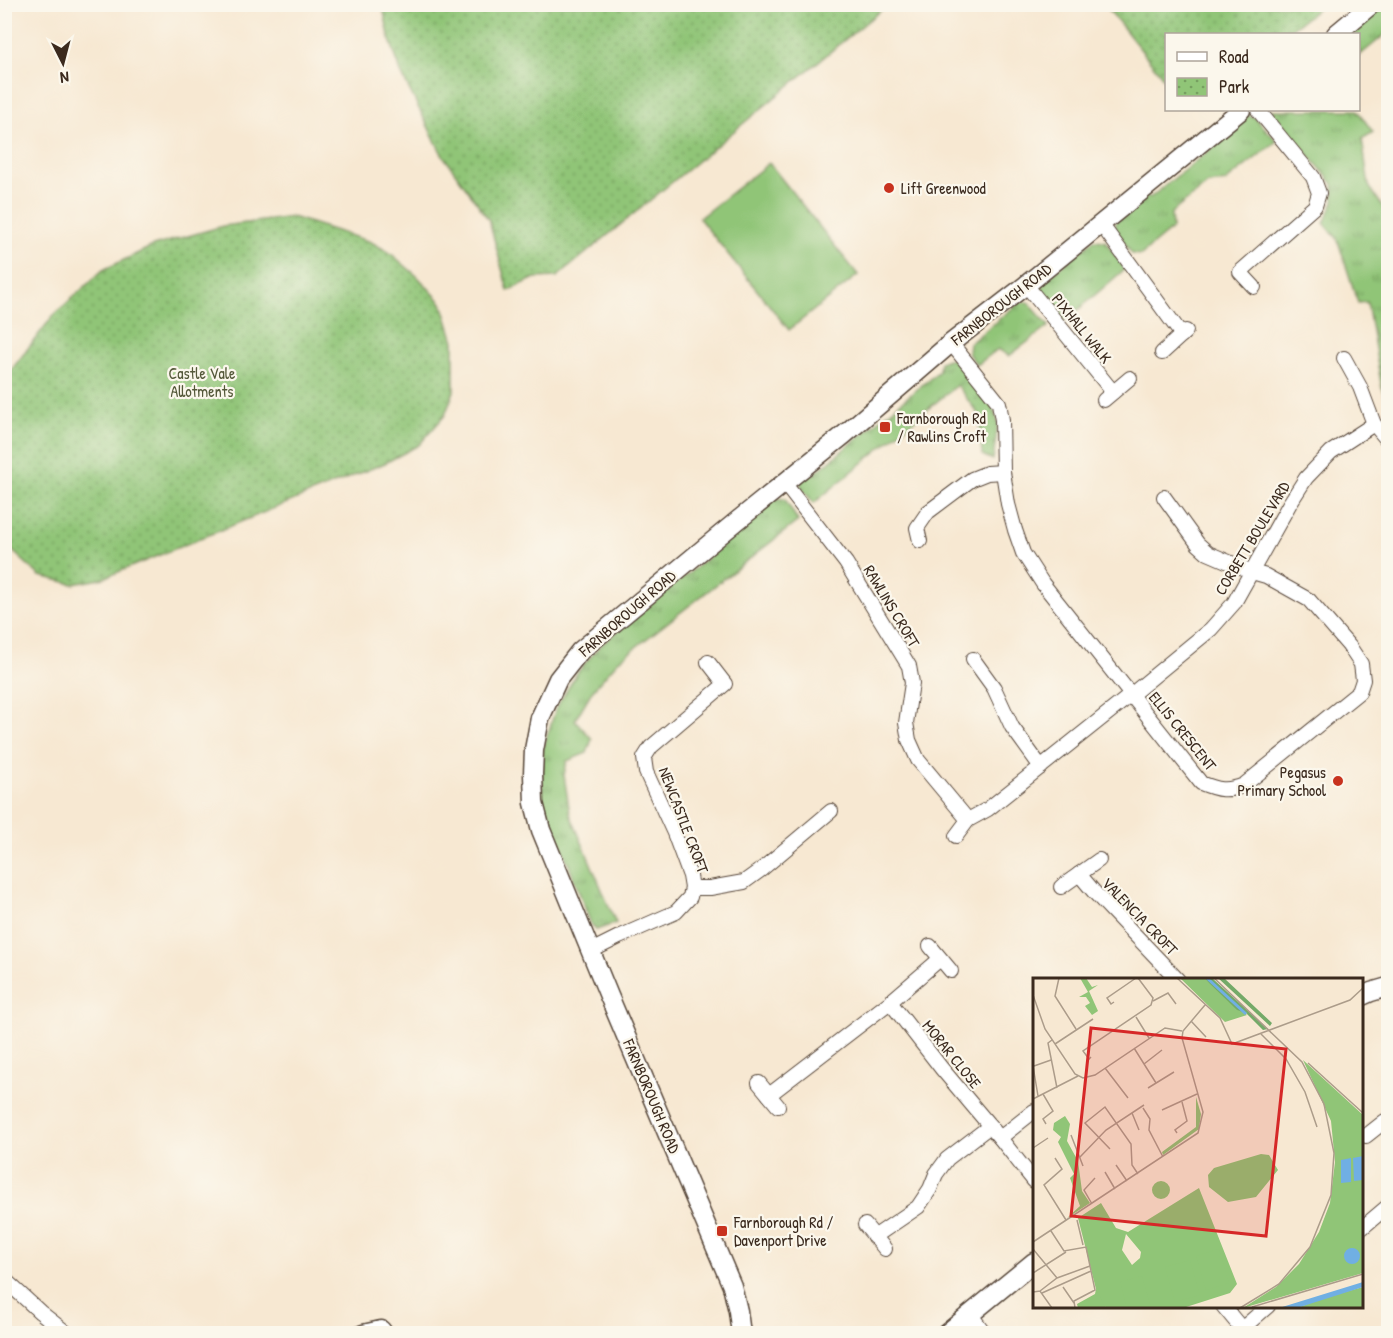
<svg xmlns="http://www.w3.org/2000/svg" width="1393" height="1338" font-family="'Patrick Hand',sans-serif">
<defs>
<pattern id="grass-tufts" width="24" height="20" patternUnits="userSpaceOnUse" patternTransform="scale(1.5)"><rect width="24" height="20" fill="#90c577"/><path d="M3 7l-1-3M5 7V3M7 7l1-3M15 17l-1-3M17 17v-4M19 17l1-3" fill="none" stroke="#77a061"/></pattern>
<pattern id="park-dots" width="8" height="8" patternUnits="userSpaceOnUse" patternTransform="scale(1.5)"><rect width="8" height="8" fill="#90c577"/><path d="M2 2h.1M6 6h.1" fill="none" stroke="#77a061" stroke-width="1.8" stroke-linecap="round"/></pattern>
</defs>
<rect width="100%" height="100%" fill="#fbf7ec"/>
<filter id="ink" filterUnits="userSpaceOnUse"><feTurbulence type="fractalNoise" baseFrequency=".0167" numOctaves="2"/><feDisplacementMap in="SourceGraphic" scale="12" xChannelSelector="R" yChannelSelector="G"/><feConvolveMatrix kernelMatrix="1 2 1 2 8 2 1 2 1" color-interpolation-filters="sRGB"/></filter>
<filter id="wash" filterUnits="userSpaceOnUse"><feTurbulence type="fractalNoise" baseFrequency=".008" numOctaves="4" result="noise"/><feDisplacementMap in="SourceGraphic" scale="24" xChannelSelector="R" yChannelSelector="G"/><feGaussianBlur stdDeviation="1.35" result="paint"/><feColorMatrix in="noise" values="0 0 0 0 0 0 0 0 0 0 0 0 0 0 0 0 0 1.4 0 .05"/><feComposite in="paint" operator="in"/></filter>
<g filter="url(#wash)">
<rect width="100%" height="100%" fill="#f7e8d2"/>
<g fill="url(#grass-tufts)" stroke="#66784a" stroke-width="1.5">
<polygon points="1382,5 1388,5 1388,32 1359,56 1358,34 1347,34"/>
<polygon points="1271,110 1357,110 1373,132 1362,139 1369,186 1388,215 1388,402 1382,389 1367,302 1358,303 1337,238 1324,223 1334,202 1333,184"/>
<polygon points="1248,115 1254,117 1277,141 1225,182 1208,184 1171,213 1172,229 1141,255 1132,254 1115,229 1116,221 1145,197 1151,197 1233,131 1233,124 1240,117"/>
<polygon points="1094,240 1105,241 1125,269 1065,321 1042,292 1042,282"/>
<polygon points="1020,302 1028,302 1049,326 1009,356 998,349 977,365 968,353 969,344"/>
<polygon points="948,359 954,360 992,405 998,422 993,460 982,455 979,415 957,385 814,503 801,488 800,479 803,476 814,474 939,371 940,362"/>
<polygon points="775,498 785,499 798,521 618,661 592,691 575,720 592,739 587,753 567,761 564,775 570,814 616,923 596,930 591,924 549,813 542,805 543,749 556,708 577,673 600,646 721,547 721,541"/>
</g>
<g fill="url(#park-dots)" stroke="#66784a" stroke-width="1.5">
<polygon points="381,5 887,5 557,277 535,278 508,291 489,220 442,154 402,75 390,40 383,8"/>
<polygon points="1105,5 1323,5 1284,34 1166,34 1166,81"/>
<polygon points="292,217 371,242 389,252 417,276 442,303 454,341 454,391 445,415 419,445 385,463 101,579 73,584 40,576 5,544 5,378 53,316 103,270 153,246 223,226"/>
</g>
<polygon fill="#90c577" stroke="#66784a" stroke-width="1.5" points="769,163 858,275 789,330 699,218"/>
</g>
<g filter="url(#ink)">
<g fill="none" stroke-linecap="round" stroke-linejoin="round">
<defs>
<g id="street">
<polyline points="1101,224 1182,335"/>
<polyline points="1026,285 1113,392"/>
<polyline points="1254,287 1240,272 1315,206 1319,193 1313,177 1258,110"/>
<path d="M 951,343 L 999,403 L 1002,420 L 1003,472 L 1008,504 L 1015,530 L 1023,553 L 1043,584 L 1201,783 C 1218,790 1227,792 1244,785 L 1359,692 L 1363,680 L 1361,664 L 1349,646 L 1309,600 L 1266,576 L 1252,572 L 1208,553 L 1198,544 L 1164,497"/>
<polyline points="1162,353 1186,331"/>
<polyline points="1344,358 1360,387 1374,424 1388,441"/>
<polyline points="1104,400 1130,378"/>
<polyline points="784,483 846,563 909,666 912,683 906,723 909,740 918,760 968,820"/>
<polyline points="920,541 917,528 928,512 972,479 987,473 1003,472"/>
<polyline points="973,659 994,688 1012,727 1041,767"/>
<polyline points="956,836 968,820 988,809 1132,694 1211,629 1234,603 1290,503 1306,478 1331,452 1374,424"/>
<polyline points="1079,874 1095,893 1178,980"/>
<polyline points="1061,887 1099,860"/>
<polyline points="692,888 690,876 674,833 646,772 644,758 651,747 725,684 708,662"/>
<polyline points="930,946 951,971"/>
<polyline points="591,951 619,937 676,912 690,897 692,888 710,888 744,882 762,869 831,811"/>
<polyline points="890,1002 942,1069 1000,1138 1034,1181"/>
<polyline points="759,1083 778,1106"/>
<polyline points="769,1095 890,1002 940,959"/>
<polyline points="1366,1136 1385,1121 1388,1126"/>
<polyline points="1000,1138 1034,1111"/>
<polyline points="865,1225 885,1249"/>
<polyline points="1362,1228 1388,1206"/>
<polyline points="874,1237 918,1207 930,1189 936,1174 947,1159 990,1126"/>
<polyline points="4,1279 40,1312 68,1334"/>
<polyline points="1223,1306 1242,1329"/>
<polyline points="971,1315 985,1334"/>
<polyline points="1236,1334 1268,1306"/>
</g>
<g id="secondary">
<polyline points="1336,34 1372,4"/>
<polyline points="1362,996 1371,992 1388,987"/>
<polyline points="363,1334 381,1330 384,1334"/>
<polyline points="741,1334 738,1311 732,1286 609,996 541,830 534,803 533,774 534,750 540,718 558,679 580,651 737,521 845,434 951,343 1026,285 1241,110"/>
<polyline points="946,1334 1034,1262"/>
</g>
</defs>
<use href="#street" stroke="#574639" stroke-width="16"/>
<use href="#secondary" stroke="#574639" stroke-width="21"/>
<use href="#street" stroke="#fff" stroke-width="14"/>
<use href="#secondary" stroke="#fff" stroke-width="18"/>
</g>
</g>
<g fill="#c8321e" stroke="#fbf7ec" stroke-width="2">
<circle cx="889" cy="188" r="6"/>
<rect x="879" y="421" width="12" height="12" rx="3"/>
<circle cx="1338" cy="781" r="6"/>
<rect x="716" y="1225" width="12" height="12" rx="3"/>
</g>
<g text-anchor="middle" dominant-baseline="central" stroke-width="4.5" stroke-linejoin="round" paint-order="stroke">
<g font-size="16" fill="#3b2a1e" stroke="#fbf7ec" text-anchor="start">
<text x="901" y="188">Lift Greenwood</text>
<text x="897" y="418">Farnborough Rd<tspan x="897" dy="18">/ Rawlins Croft</tspan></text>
<text x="1326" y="772" text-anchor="end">Pegasus<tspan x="1326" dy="18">Primary School</tspan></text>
<text x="734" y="1222">Farnborough Rd /<tspan x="734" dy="18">Davenport Drive</tspan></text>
</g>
<g font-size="16" fill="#3b2a1e" stroke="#fbf7ec">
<text transform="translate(1001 304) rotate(-38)">FARNBOROUGH ROAD</text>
<text transform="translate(1082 328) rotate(51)">PIXHALL WALK</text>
<text transform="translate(1252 538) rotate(-59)">CORBETT BOULEVARD</text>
<text transform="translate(892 606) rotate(59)">RAWLINS CROFT</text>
<text transform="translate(627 613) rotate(-41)">FARNBOROUGH ROAD</text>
<text transform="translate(1183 731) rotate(51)">ELLIS CRESCENT</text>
<text transform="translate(684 820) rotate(69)">NEWCASTLE CROFT</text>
<text transform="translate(1140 916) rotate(46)">VALENCIA CROFT</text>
<text transform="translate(952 1054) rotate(51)">MORAR CLOSE</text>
<text transform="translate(652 1096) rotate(67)">FARNBOROUGH ROAD</text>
</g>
<g font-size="16" fill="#545839" stroke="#fbf7ec">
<text x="202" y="373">Castle Vale<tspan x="202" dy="18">Allotments</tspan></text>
</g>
</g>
<g transform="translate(1033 978)">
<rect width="330" height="330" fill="#f7e8d2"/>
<path d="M 47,0 L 53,0 L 59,9 L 65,7 L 56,13 L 65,33 L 59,37 L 52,28 L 57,25 L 53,19 L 46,19 L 55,14 ZM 147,0 L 171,0 L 214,37 L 192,44 ZM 270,82 L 330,137 L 330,295 L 210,330 L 243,309 L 266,286 L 286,254 L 297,225 L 302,184 L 298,143 ZM 163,119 L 168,136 L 166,151 L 130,177 L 129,174 L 163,149 ZM 32,138 L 37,146 L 34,163 L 45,183 L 49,213 L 57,225 L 34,240 L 47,228 L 37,200 L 41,196 L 25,164 L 28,159 L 20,152 L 21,145 ZM 330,309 L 330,330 L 264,330 L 290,320 ZM 63,311 L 68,313 L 73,330 L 45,330 L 44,326 L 62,316 Z" fill="#90c577"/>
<path d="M 171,0 L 179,0 L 235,51 L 230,52 L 213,35 L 204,32 ZM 185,0 L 191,0 L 239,45 L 237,48 Z" fill="#74aa68"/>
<path d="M 228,176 L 236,177 L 245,192 L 223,219 L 195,224 L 176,209 L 175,197 L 181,190 ZM 166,210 L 204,306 L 197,315 L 150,330 L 73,330 L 63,311 L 45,240 L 68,225 L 83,250 L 95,254 ZM 93,256 L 108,274 L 107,280 L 99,287 L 89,272 Z" fill="#90c577" fill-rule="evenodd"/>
<path d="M119 212a9 9 0 1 1 18 0a9 9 0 1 1-18 0ZM 186,271 L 196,305 L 173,312 L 163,278 ZM 157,282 L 167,317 L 142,324 L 132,289 ZM 109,298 L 118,330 L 94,330 L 87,304 Z" fill="#90c577"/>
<path d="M 330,178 L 330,202 L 321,203 L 320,180 ZM 318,180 L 318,204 L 308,205 L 308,182 ZM311 278a8 8 0 1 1 16 0a8 8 0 1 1-16 0ZM 330,304 L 330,309 L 264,330 L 246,330 Z" fill="#70afe3"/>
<path fill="none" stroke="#70afe3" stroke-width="3" d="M 174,0 L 213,36"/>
<path fill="none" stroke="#ac9c8a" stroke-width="1.5" d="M 26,0 L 22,18 L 43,51M 144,0 L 187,40 L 199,66 L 317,22 L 330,10M 181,0 L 269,84 L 291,126 L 301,175 L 298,217 L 277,269 L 246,306 L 207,330M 0,17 L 12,51 L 42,96 L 50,100 L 62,97 L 132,50 L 149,53M 120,23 L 135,15 L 143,26M 81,24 L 78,26 L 74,20 L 103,0M 103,39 L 116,60M 158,43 L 173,59M 228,56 L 253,81 L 272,114 L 284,149M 19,62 L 15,65 L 24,110M 22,66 L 60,41M 101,70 L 123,105M 58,79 L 56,81 L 50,73 L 118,27 L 120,20 L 105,0M 275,85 L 330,135M 111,86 L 129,72M 0,88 L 5,118M 1,88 L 18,82M 72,90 L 95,120M 115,110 L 141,94M 10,116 L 20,133 L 10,141 L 13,146M 0,121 L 45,98M 110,130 L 117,141 L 116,152 L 130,179M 129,132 L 164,116M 99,135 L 106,152M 144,155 L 142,152 L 154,143 L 149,124M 38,157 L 50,188M 0,170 L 15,160M 77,171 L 52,145 L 72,129 L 98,166 L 99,187 L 105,196M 47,179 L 73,152 L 111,127M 22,180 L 29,191 L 11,207 L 33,242M 83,187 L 94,203M 72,194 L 82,211M 59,226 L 51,212 L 62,200M 44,242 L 50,267M 18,253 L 31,273 L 53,269 L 62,312 L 41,323 L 42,330M 0,264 L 165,155 L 170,134 L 149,60 L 150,53 L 172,27M 0,271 L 24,300M 0,295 L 33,274M 30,309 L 41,325M 7,313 L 24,300 L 57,288M 0,314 L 7,313 L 19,330M 9,315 L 58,293M 219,329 L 330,296"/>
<path fill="#d62828" fill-opacity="0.15" stroke="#d62828" stroke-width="3" d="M 58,50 L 253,71 L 233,258 L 38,238 Z"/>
<rect width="330" height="330" fill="none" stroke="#3b2a1e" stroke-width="3"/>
</g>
<rect width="1393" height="1338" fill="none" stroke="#fbf7ec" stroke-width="24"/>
<rect x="1165" y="33" width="195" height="78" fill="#fbf7ec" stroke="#aea59a" stroke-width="1.5"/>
<rect x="1177" y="52" width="30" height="9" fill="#ffffff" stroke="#aea59a" stroke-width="1.5"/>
<text x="1219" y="63" font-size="18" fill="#3b2a1e">Road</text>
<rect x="1177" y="78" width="30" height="18" fill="url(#park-dots)" stroke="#aea59a" stroke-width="1.5"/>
<text x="1219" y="93" font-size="18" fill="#3b2a1e">Park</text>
<g transform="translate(63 63) rotate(174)" stroke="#fbf7ec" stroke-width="4.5" paint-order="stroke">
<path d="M0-4.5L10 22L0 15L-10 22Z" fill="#3b2a1e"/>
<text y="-9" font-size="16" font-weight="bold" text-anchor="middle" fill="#3b2a1e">N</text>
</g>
</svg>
